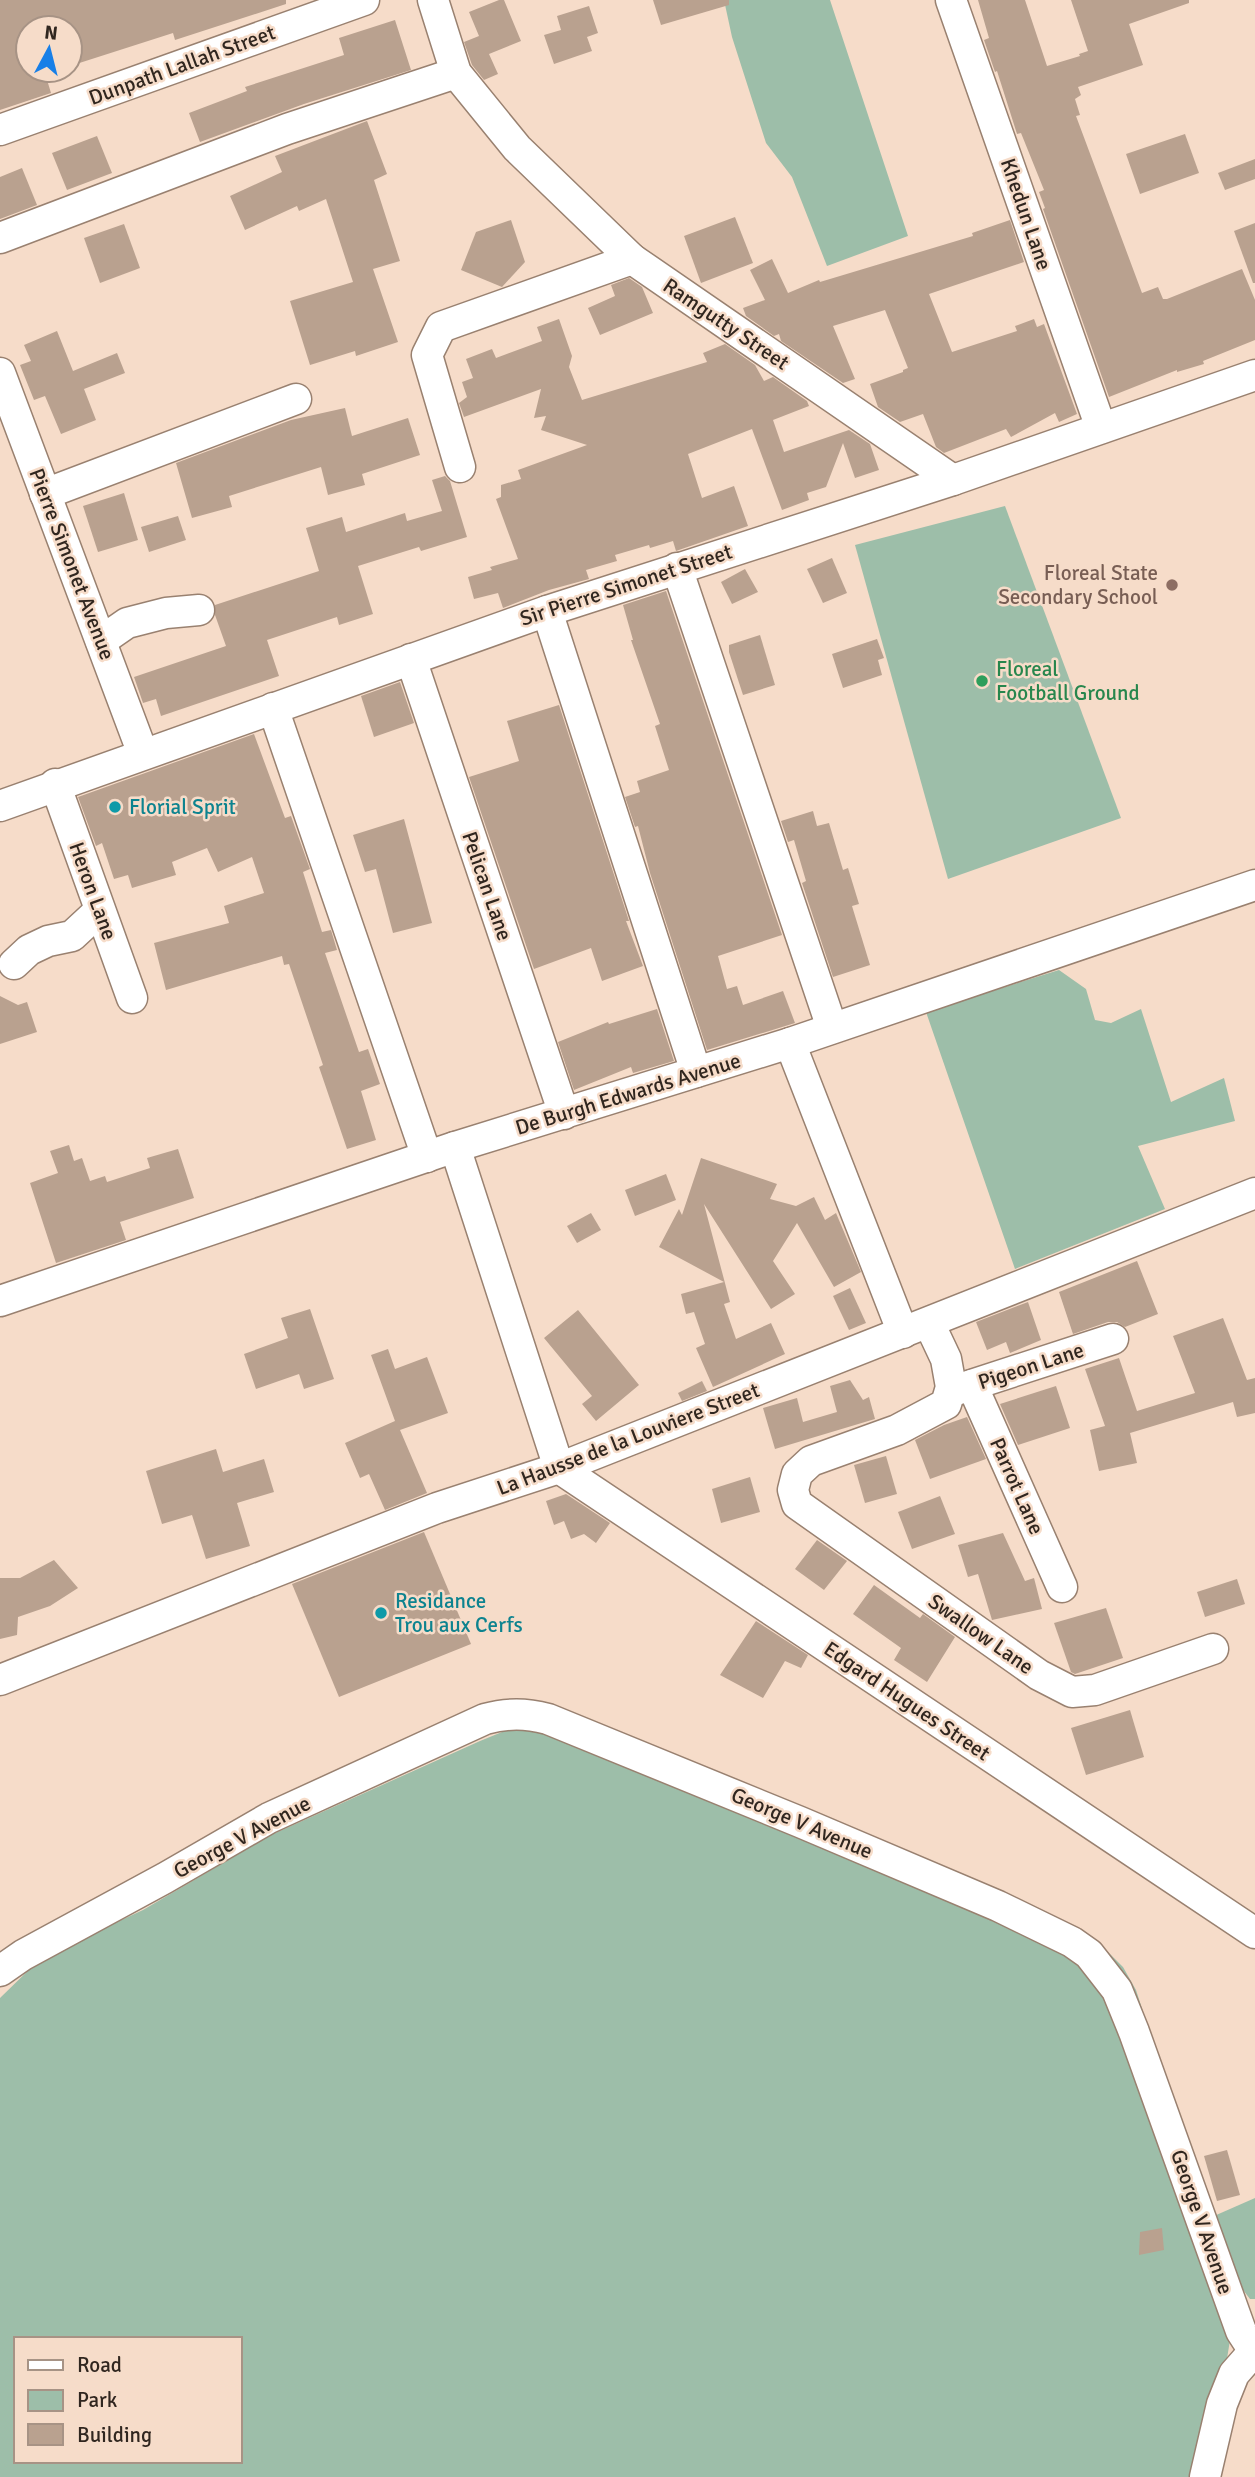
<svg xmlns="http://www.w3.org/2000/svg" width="1255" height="2477" font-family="Signika,sans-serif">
<rect width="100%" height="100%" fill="#f6dcc9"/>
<g fill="#9dbea9" fill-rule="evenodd">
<polygon points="724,0 830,0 908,236 827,266 792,177 766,143 732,37"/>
<polygon points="1005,506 1121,818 948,879 855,545"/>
<polygon points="1059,970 1086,989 1095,1020 1111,1023 1141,1009 1171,1102 1224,1078 1235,1121 1138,1146 1165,1209 1015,1269 926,1012"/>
<path d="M 536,1718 L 1087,1937 L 1108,1952 L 1123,1967 L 1136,1990 L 1170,2095 L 1230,2340 L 1208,2477 L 0,2477 L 0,1998 L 39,1960 L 73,1937 L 102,1929 L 143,1910 L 271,1835 L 480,1741 ZM 16,2339 L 240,2339 L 240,2461 L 16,2461 Z"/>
<polygon points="1255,2198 1255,2299 1250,2299 1231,2274 1214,2216"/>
</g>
<g fill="#b9a18f">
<polygon points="0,0 286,0 286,4 175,40 173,33 70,66 70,28 28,28 28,70 44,70 51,93 0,110"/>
<polygon points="499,0 504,0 521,41 489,54 498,74 484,80 472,65 464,42 479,36 469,12"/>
<polygon points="653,0 729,0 729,5 661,25"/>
<polygon points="978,0 1025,0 1047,66 1080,56 1079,54 1088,51 1071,0 1189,0 1189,3 1129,24 1143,65 1078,87 1081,95 1075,99 1080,115 1076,116 1142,293 1158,287 1163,299 1167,299 1242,269 1255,300 1255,340 1203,361 1204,364 1177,372 1177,370 1109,397 1043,209 1045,208 1039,192 1044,190 1021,133 1017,134 997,71 995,72 984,40 989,38"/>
<polygon points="589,6 598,33 587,37 592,51 554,64 544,35 561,30 557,16"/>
<polygon points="395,20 411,70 304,104 200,142 189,113 247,91 245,87 344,55 339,38"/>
<polygon points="367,121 387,174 374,180 400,261 373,269 398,342 356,356 355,351 310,365 290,301 353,282 326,199 299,211 297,206 245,230 230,196 282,172 275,156"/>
<polygon points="1185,134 1199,173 1140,194 1126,154"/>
<polygon points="97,136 112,173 67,190 52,153"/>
<polygon points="1255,159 1255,179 1225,190 1218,173"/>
<polygon points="22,168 37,205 0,219 0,177"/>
<polygon points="735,217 753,263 701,283 684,236"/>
<polygon points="511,220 525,262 502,287 461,270 476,232"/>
<polygon points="1010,220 1024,262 929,294 952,352 1017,331 1015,326 1034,319 1037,327 1044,324 1077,414 1059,422 1055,413 1011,437 1006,429 944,453 936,447 923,414 900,422 878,407 870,384 903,372 903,370 908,368 885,310 833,326 855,379 843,383 781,341 779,334 774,336 746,316 743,308 765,300 750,270 772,259 788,293 819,280 820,282 973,236 972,233"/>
<polygon points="1255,223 1255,283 1253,283 1234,231"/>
<polygon points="124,224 140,268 100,283 84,238"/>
<polygon points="629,278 642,287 653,313 600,335 588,308 615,296 611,285"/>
<polygon points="559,319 572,356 569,367 582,400 707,362 703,353 725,344 755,365 764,381 773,377 807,401 809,406 773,420 784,452 849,430 870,444 879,470 855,478 843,443 826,487 807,493 809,500 782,510 752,429 688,454 702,498 734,486 748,526 676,551 673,541 650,548 649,545 615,555 617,561 586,570 589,579 549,590 503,608 498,593 474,599 468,577 492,570 490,567 518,559 496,499 501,497 501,485 521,479 518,470 587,445 541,430 546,416 534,418 541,389 464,417 459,403 467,397 462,382 473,378 466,359 492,349 496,358 542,341 537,327"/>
<polygon points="57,331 73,371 117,353 125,373 84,389 96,420 61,434 45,396 34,400 20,365 31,361 24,345"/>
<polygon points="345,408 352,436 408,418 420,455 362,474 365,485 328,495 321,467 229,496 232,507 192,518 176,463 291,420"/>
<polygon points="445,476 450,481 467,537 421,551 419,547 358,566 373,614 339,625 337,617 267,640 279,676 161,716 156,699 143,703 134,677 226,646 215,615 215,605 319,571 306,528 342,517 346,532 405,513 407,521 442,511 432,480"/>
<polygon points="124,493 138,540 98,552 83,506"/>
<polygon points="178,516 186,540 149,552 141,527"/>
<polygon points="832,558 847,593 823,603 807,569"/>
<polygon points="745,569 758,592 732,604 721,582"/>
<polygon points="666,591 782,935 718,956 727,989 737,986 743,1005 783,991 795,1023 707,1050 650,873 638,826 635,827 625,797 640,792 637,781 669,770 655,726 660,724 631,640 633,640 623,605"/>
<polygon points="760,635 775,685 743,695 729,652 729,645"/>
<polygon points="877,639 884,658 878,660 882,675 843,688 832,654"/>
<polygon points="400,682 414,723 374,737 361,696"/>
<polygon points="559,705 629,921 626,921 643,966 602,981 591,948 534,969 469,777 519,761 507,721"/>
<polygon points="254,734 285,818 291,816 310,869 303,872 322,932 331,930 337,950 325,953 359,1052 368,1049 380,1084 361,1091 376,1140 347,1149 319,1067 323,1065 289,964 284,965 282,956 166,990 154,943 229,923 224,906 264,893 252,857 218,872 207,848 172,862 176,875 132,888 128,875 114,879 102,843 96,846 78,797"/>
<polygon points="813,811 817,826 829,823 843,870 848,868 859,904 852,906 870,965 833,977 802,883 806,881 794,840 788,842 781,821"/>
<polygon points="404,819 432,923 393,933 376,869 365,872 353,835"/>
<polygon points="0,996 18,1005 27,1002 37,1032 0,1044"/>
<polygon points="657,1009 674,1061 633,1073 631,1067 574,1090 558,1042 608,1022 609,1024"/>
<polygon points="69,1145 74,1161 82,1158 90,1181 105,1176 107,1182 150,1168 147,1158 178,1149 194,1198 120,1222 126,1240 56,1263 30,1183 58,1173 50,1151"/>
<polygon points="701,1158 777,1184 770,1199 796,1206 814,1197 825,1220 836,1213 861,1272 834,1287 797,1223 773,1261 795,1294 771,1309 704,1204 730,1302 724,1304 736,1339 771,1323 785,1354 713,1387 696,1348 705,1344 694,1312 686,1314 681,1294 724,1282 659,1247 679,1209 682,1215"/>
<polygon points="666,1174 676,1200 635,1216 625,1190"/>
<polygon points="591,1213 601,1230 577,1243 567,1226"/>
<polygon points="1137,1261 1158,1314 1125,1327 1117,1322 1108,1322 1073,1334 1059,1292"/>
<polygon points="850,1288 866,1323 849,1330 833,1296"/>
<polygon points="1028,1302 1041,1340 1010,1353 1006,1342 987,1350 976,1322"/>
<polygon points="310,1309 334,1379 304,1389 299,1374 256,1389 244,1354 288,1338 281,1318"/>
<polygon points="578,1310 639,1385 596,1421 582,1404 592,1396 544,1338"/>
<polygon points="1223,1318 1247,1380 1255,1378 1255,1413 1237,1417 1233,1402 1130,1433 1137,1463 1099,1471 1090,1430 1105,1426 1085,1369 1119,1358 1137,1411 1195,1393 1173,1336"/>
<polygon points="388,1349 395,1369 427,1357 448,1413 400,1430 427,1493 385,1510 369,1474 360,1478 345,1443 395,1421 371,1355"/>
<polygon points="850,1380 863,1400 869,1397 875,1419 775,1449 763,1408 797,1398 803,1422 837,1412 830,1386"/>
<polygon points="702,1381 707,1391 682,1401 678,1393"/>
<polygon points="1056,1386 1070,1428 1018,1445 1000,1404"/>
<polygon points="967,1417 986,1459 930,1479 915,1440 944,1425"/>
<polygon points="216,1449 223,1472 264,1459 274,1492 237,1503 250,1546 206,1559 192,1515 162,1524 146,1471"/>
<polygon points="886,1456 897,1494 865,1503 854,1465"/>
<polygon points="750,1477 760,1512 721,1523 712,1489"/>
<polygon points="566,1494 610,1523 596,1543 584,1534 571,1539 564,1521 554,1525 546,1501"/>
<polygon points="940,1496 955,1534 912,1549 898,1512"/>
<polygon points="424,1532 471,1644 339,1697 292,1584"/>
<polygon points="1003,1533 1025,1581 1034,1578 1042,1609 992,1620 978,1574 968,1577 958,1545"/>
<polygon points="817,1540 847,1561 824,1590 795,1569"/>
<polygon points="54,1560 78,1588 50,1606 18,1617 17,1635 0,1639 0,1578 20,1578"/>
<polygon points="1237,1579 1245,1604 1205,1617 1197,1592"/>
<polygon points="874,1585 920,1618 923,1614 955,1637 927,1682 894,1660 901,1648 853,1614"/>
<polygon points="1106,1608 1123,1658 1075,1674 1071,1672 1054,1623"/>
<polygon points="756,1621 808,1655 801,1668 785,1661 763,1698 720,1675"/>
<polygon points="1130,1710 1144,1757 1086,1775 1071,1728"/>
<polygon points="1227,2150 1240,2195 1217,2201 1204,2156"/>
<polygon points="1162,2228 1164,2250 1139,2255 1140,2232"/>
</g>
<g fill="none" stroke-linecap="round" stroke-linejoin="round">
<defs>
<g id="minor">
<polyline points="433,0 456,73 517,148 632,259 953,480"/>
<polyline points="951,0 1101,428"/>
<polyline points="0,130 364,0"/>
<polyline points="0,238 287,129 456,73"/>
<polyline points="0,373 143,754"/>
<polyline points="460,467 427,355 441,327 632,259"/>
<polyline points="45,494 296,399"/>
<polyline points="677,568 832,1028"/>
<polyline points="547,611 696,1072"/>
<polyline points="101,641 127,623 166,613 199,610"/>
<polyline points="411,659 564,1114"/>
<polyline points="273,708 427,1157"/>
<polyline points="55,784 132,998"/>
<polyline points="0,806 547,611 953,480 1255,375"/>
<polyline points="14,964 29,950 48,941 72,936 99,911"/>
<polyline points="790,1043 903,1333"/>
<polyline points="455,1147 559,1468 1255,1933"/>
<polyline points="0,1301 455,1147 790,1043 1255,885"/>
<polyline points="929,1323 946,1359 951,1387 946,1404 897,1430 811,1461 797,1474 793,1490 797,1504 1039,1675 1072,1692 1095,1690 1213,1649"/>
<polyline points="972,1385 1062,1587"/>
<polyline points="953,1391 1113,1339"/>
<polyline points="0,1680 437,1508 559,1468 1255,1193"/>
<path d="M 0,1971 L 23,1955 L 165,1878 L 269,1818 L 485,1719 C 508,1713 525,1713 548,1719 L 800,1822 L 998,1906 L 1072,1942 L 1089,1954 L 1117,1990 L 1134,2032 L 1241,2331 L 1254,2351"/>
<polyline points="1205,2477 1222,2404 1234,2374 1255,2350"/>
</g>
</defs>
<use href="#minor" stroke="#998170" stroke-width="33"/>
<use href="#minor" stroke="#fff" stroke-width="30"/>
</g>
<circle fill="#8d6e63" stroke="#f6dcc9" stroke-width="2.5" cx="1172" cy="585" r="7"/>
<circle fill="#2e9e5b" stroke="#f6dcc9" stroke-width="2.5" cx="982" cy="681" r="7"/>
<g fill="#0f9aa8" stroke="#f6dcc9" stroke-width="2.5">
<circle cx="115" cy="807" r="7"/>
<circle cx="381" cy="1613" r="7"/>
</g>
<g text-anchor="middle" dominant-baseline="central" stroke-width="5" stroke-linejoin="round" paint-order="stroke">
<g font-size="21" fill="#30261f" stroke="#f6dcc9">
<text transform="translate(182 65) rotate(-20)">Dunpath Lallah Street</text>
<text transform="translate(1026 214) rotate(71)">Khedun Lane</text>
<text transform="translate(726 324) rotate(34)">Ramgutty Street</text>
<text transform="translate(72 564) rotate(69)">Pierre Simonet Avenue</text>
<text transform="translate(626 585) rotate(-18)">Sir Pierre Simonet Street</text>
<text transform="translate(487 886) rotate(71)">Pelican Lane</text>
<text transform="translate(93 891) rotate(70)">Heron Lane</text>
<text transform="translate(628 1094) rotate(-17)">De Burgh Edwards Avenue</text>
<text transform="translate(1031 1366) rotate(-18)">Pigeon Lane</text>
<text transform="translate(628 1439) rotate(-21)">La Hausse de la Louviere Street</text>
<text transform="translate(1017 1486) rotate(66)">Parrot Lane</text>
<text transform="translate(981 1634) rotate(35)">Swallow Lane</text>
<text transform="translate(907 1701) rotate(34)">Edgard Hugues Street</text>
<text transform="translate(802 1823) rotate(23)">George V Avenue</text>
<text transform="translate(242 1837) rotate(-28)">George V Avenue</text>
<text transform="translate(1202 2222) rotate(71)">George V Avenue</text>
</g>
<g font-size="21" fill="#785e54" stroke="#f6dcc9" text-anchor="end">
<text x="1158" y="573">Floreal State<tspan x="1158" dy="24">Secondary School</tspan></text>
</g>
<g font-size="21" fill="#27864d" stroke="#f6dcc9" text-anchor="start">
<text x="996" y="669">Floreal<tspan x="996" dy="24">Football Ground</tspan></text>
</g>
<g font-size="21" fill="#0d838f" stroke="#f6dcc9" text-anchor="start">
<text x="129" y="807">Florial Sprit</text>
<text x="395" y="1601">Residance<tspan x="395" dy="24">Trou aux Cerfs</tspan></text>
</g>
</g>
<rect x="14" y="2337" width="228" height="126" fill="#f6dcc9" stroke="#a79385" stroke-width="2"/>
<rect x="28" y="2360" width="35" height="10" fill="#ffffff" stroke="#a79385" stroke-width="2"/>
<text x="77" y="2372" font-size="21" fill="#30261f">Road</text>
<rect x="28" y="2390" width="35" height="21" fill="#9dbea9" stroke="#a79385" stroke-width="2"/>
<text x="77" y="2407" font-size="21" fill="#30261f">Park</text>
<rect x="28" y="2424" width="35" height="21" fill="#b9a18f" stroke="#a79385" stroke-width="2"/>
<text x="77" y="2442" font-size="21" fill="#30261f">Building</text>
<g transform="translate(49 49) rotate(7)"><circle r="33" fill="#f6dcc9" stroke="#a79385" stroke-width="2"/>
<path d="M0-5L12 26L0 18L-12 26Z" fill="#187fe7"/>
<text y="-10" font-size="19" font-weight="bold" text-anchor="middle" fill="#30261f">N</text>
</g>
</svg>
